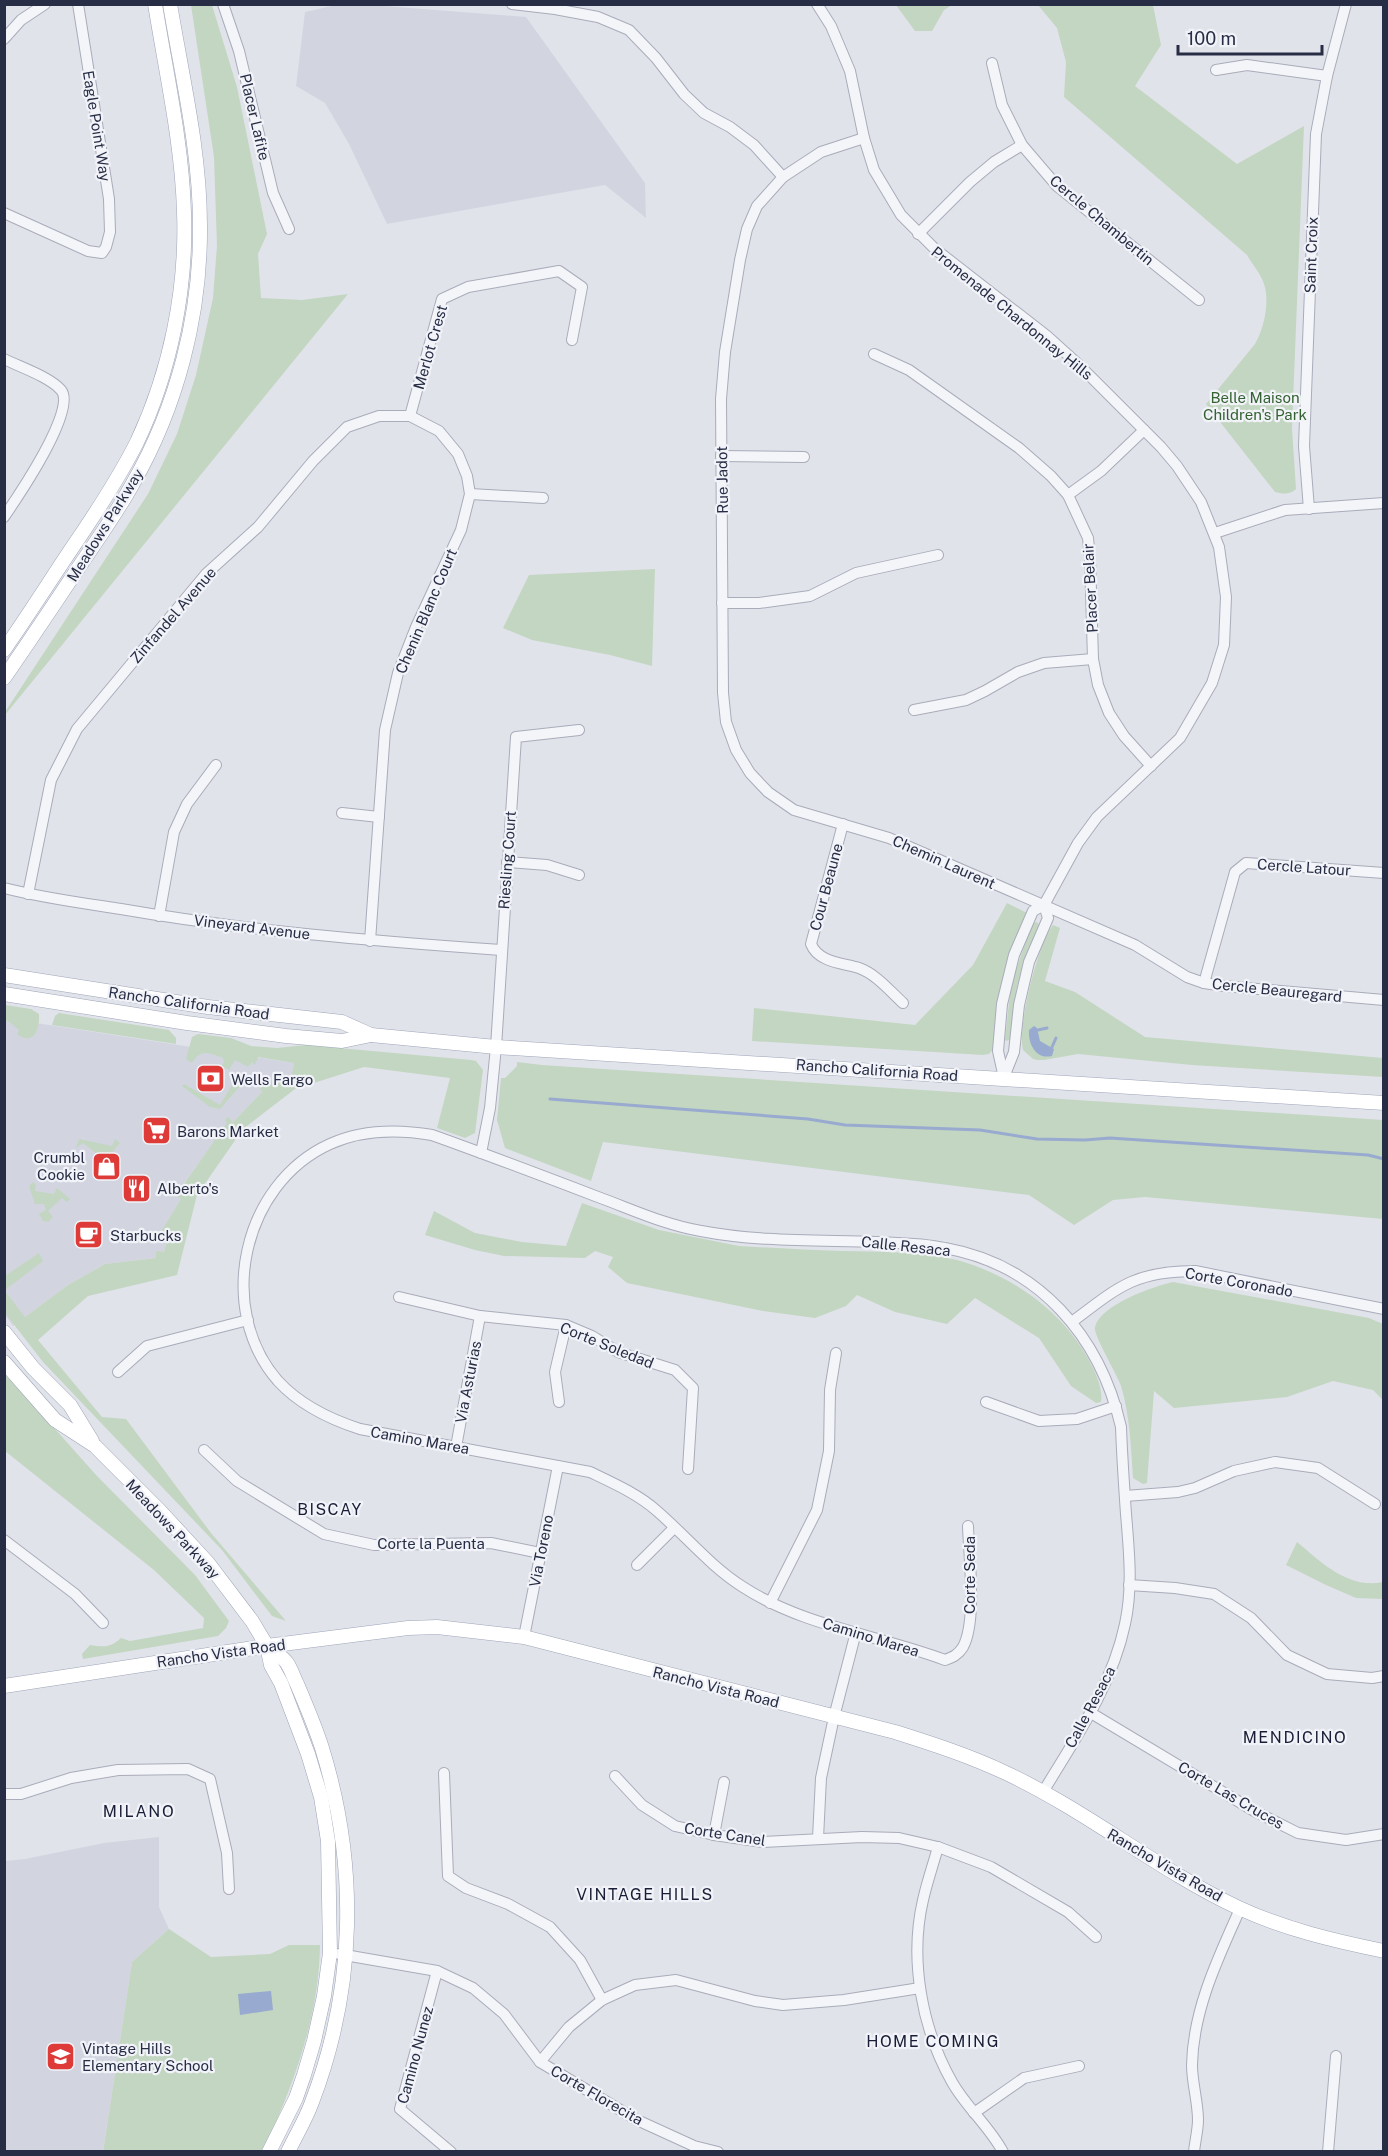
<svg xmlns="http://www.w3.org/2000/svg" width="1388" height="2156" font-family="'Public Sans',sans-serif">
<rect width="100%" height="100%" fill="#e1e3eb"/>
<g fill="#d2d5e0">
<polygon points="372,5 526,17 645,183 646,218 605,185 387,224 349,144 325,103 296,86 305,12 336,5"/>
<polygon points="4,1018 294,1063 291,1078 261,1083 263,1091 233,1122 228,1118 228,1123 176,1194 181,1199 162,1232 168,1235 164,1252 156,1258 105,1264 68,1285 13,1326 4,1313"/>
<polygon points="159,1837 159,1907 169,1929 132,1962 103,2151 5,2152 5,1861 25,1859 104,1843"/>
</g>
<g fill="#c3d6c1">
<polygon points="191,5 212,5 237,87 267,234 258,254 261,298 302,300 348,294 5,715 5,712 148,494 177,434 196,375 213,298 217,246 214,157"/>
<polygon points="896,5 952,5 944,10 932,31 915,31"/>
<path d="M 1038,5 L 1153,5 L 1161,45 L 1135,86 L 1237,164 L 1304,126 L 1292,428 L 1296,489 C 1290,495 1282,494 1275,492 L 1206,404 L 1255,344 C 1264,329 1270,301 1264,284 C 1261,274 1252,264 1247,255 L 1064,97 L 1066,62 L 1057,28 Z"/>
<polygon points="655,569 652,666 610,655 532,640 503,628 529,575"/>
<polygon points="1007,903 1027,913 995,1047 989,1054 983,1055 752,1041 754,1008 915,1025 973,965"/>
<polygon points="1037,922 1039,925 1017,986 1010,1039 1007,1041 1005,1040 1011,984 1030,930 1033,923"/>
<path d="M 1053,925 L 1060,928 L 1045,981 L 1075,992 L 1145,1037 L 1383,1058 L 1383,1077 L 1192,1065 L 1078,1054 L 1044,1060 L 1037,1060 L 1033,1059 L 1023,1050 C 1017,1026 1038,944 1053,925 Z"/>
<path d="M 5,1005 L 31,1009 L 39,1014 C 40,1028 34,1047 17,1034 L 19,1030 L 7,1020 L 5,1023 Z"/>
<polygon points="59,1013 169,1030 176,1038 176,1044 52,1025 55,1016"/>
<path d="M 198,1034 L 231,1038 L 251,1046 L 277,1048 L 306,1045 L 471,1060 L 476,1061 L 483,1070 L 475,1133 L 465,1138 L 437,1128 L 450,1078 L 364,1067 L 295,1089 L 243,1129 L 197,1195 L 177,1275 L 88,1296 L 38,1340 L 102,1417 L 126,1419 L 211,1533 L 286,1621 L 272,1616 L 222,1550 L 43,1362 L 5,1313 L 5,1291 L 25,1317 L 68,1285 L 105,1264 L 156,1258 L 156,1251 L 164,1252 L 168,1235 L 161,1232 L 181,1199 L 176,1195 L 227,1123 L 225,1120 L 228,1117 L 233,1122 L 262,1092 L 258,1086 L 261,1083 L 291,1078 L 294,1063 L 258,1057 L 255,1065 L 252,1062 L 248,1067 L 235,1060 L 229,1070 L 222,1066 L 224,1062 L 223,1058 C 209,1053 201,1048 192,1063 L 186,1059 L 192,1037 Z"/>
<polygon points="517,1062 542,1065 1383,1120 1383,1219 1145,1197 1113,1200 1074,1225 1029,1195 603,1142 591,1181 505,1148 497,1120 501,1078 505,1078 517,1066"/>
<polygon points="236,1078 242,1082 241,1085 220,1109 210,1107 182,1086 184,1084 220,1105"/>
<polygon points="79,1139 112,1146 115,1139 120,1143 100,1166 98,1164 102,1158 83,1143 76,1148"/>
<polygon points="33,1182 36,1185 35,1191 54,1194 57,1188 70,1199 67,1202 62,1198 48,1211 53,1217 48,1222 43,1221 39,1214 46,1210 44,1204 35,1204 29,1186"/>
<path d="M 582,1203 L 659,1230 L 739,1246 C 774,1248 809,1250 843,1251 C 881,1252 920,1251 957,1260 C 1005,1273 1054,1305 1081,1347 C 1090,1361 1104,1385 1101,1402 L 1096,1403 L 1071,1386 L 1039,1338 L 975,1298 L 947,1324 L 895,1312 L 857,1295 L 846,1306 L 815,1318 L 763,1311 L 627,1283 L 608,1267 L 613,1257 L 595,1251 L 585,1258 L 504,1256 L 475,1250 L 425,1235 L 434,1211 L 475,1233 L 522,1242 L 566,1246 Z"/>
<polygon points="39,1253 43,1261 5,1290 5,1276"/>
<path d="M 1173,1282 L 1369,1318 L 1383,1324 L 1383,1400 L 1373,1390 L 1333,1381 L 1287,1397 L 1174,1408 L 1154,1391 L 1147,1483 L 1143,1484 L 1133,1478 C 1131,1448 1130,1416 1121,1386 C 1117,1374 1093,1335 1095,1327 C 1100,1305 1154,1286 1173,1282 Z"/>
<path d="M 4,1372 L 97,1476 L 195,1575 L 229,1621 L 226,1628 L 218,1636 L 83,1659 L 82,1654 L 90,1645 C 104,1647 110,1648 121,1638 L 130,1641 L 203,1628 L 204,1618 L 154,1570 L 5,1451 Z"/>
<path d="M 1297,1542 C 1322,1563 1348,1589 1383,1582 L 1383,1599 L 1356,1598 L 1326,1585 L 1286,1565 Z"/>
<path d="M 169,1929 L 211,1957 L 270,1954 L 289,1945 L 320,1945 C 319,2018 293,2086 263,2151 L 103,2152 L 132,1962 Z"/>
</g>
<g fill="#98aacf">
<path d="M 1034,1026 L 1037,1028 L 1040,1041 L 1054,1049 L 1052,1056 C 1036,1060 1028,1044 1029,1030 Z"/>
<polygon points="271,1991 273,2010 240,2015 238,1994"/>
</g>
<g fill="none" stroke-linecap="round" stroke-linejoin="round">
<g stroke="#98aacf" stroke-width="3">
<polyline points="1038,1030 1047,1028"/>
<polyline points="1052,1047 1056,1038"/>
<polyline points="550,1099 808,1119 845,1125 980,1130 1037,1139 1085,1140 1110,1138 1368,1155 1384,1159"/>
</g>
<defs>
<g id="minor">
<polyline points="223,4 239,51 273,193 289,229"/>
<polyline points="512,4 555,9 598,17 629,30 656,58 684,94 704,113 730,127 754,145 783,177"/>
<polyline points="817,4 831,26 850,71 864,138 874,170 901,215 935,249 1047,336 1079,365 1161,447 1177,466 1201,502 1219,547 1226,597 1224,645 1212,683 1180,738 1097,817 1078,843 1044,905 1033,911 1014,955 1002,1004 998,1051 1004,1078"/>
<polyline points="4,39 21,20 45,4"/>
<polyline points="992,63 1002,105 1022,145 1057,186 1199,300"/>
<polyline points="1216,70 1247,65 1327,76"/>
<polyline points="864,138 821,152 783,177 757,206 747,229 740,260 725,352 721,399 723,693 726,722 736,750 750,773 768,792 794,810 889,838 1135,945 1187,977 1204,983 1224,986 1384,1000"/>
<polyline points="4,213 88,251 102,253 106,247 110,232 109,199 78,4"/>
<polyline points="918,234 970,182 994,162 1022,145"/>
<polyline points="874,354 909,370 1019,448 1051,476 1068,495 1088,538 1090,558 1093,659 1098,685 1109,713 1124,736 1151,766"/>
<path d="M 4,359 C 20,367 50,377 61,390 C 78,409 17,498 4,517"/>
<polyline points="410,416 442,299 468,287 559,271 582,287 572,340"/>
<polyline points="721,456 804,457"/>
<polyline points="470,494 543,498"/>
<polyline points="1068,495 1101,471 1144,430"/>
<polyline points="1309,509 1304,446 1316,134 1327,76 1346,4"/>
<polyline points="1215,533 1285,510 1384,503"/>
<polyline points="722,603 759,603 810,596 856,573 938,555"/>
<polyline points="914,710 966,700 985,691 1018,672 1044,663 1093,659"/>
<polyline points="342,813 379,817"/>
<path d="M 843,824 L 811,944 C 818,962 842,963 859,968 C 876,974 890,991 903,1003"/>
<polyline points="507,862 547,865 579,875"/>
<path d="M 4,888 C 43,898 82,903 121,909 C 247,931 374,941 501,950"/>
<polyline points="28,894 51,780 77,729 206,574 258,527 313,461 347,427 379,416 410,416 439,431 458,454 467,476 470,494 461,530 416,627 398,673 385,730 370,941"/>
<polyline points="159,916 174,832 187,804 216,765"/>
<polyline points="1204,983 1235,872 1246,863 1384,873"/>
<polyline points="1004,1077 1014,1052 1019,1005 1029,962 1048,918 1044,905"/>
<polyline points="481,1153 490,1108 496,1047 516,737 579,730"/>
<polyline points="399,1297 480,1316 566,1325 592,1336 618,1352 675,1370 693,1388 688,1469"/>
<path d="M 1072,1322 C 1118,1287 1135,1271 1195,1271 L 1384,1309"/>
<polyline points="118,1372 147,1346 248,1320"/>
<polyline points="559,1402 555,1372 566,1325"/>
<polyline points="986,1402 1039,1421 1077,1419 1116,1406"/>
<polyline points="456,1447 480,1316"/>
<polyline points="204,1450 237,1481 324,1534 374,1545 491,1543 540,1553"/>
<polyline points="1125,1496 1178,1492 1195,1488 1234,1471 1275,1462 1318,1468 1375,1504"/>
<path d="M 968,1526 C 969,1557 977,1621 963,1647 C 958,1655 953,1657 945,1660 C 878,1635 803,1626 743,1587 C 710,1566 686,1536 657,1511 C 638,1494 613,1483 590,1472 L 360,1429 C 329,1419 300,1405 278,1381 C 215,1309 242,1184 330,1144 C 363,1129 397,1129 432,1135 C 488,1155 543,1176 598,1197 C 631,1209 665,1225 701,1231 C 758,1242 819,1240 877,1242 C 900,1243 922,1243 945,1248 C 1039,1265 1100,1336 1121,1427 C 1122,1456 1124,1485 1126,1514 C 1129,1550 1133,1588 1125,1624 C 1112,1686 1075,1739 1043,1792"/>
<polyline points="4,1540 75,1594 103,1623"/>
<polyline points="637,1565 674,1528"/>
<polyline points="1129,1585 1175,1588 1214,1594 1251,1618 1287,1655 1327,1674 1372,1678 1384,1676"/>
<polyline points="770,1603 817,1510 829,1451 830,1390 836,1353"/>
<polyline points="524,1637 558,1466"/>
<polyline points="1091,1713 1256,1812 1298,1833 1346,1840 1384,1834"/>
<polyline points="444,1773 448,1876 466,1888 508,1904 550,1927 580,1960 602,2000"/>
<polyline points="615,1776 642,1805 675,1826 714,1835 763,1842 862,1837 899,1838 938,1847 991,1867 1068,1912 1096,1937"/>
<polyline points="4,1794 21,1794 71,1778 118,1770 188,1769 210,1779 227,1853 229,1889"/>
<polyline points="714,1835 724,1782"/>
<polyline points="818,1838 821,1778 834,1717 856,1632"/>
<path d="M 938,1847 C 933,1865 927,1882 923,1900 C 909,1960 922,2029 952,2082 C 966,2107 989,2126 1003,2152"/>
<polyline points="339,1954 437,1971 473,1988 504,2014 540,2062 637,2120 694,2146 718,2152"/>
<polyline points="437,1971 400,2109 451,2152"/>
<polyline points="540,2062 569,2027 602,2000 635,1985 676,1980 755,2001 783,2005 844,2000 920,1988"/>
<polyline points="974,2113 1024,2078 1079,2066"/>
<path d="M 1194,2152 C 1195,2141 1198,2130 1198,2120 C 1198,2102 1192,2083 1192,2065 C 1193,2010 1218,1958 1240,1909"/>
<polyline points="1328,2152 1336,2056"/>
</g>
<g id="major">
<path d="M 4,650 C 27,617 48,584 70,551 C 94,516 118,480 137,442 C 170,372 187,290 184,212 C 182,142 166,73 155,4"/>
<path d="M 4,678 C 31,639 57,600 83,561 C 100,536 117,512 132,485 C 177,407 201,315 200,225 C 200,150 182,77 170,4"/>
<polyline points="4,975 208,1007 342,1022 371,1035 496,1047 1384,1103"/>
<polyline points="4,994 187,1023 286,1036 342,1041 371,1035"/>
<polyline points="4,1332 33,1368 70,1405 92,1441"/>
<polyline points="4,1362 55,1420 95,1446 160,1511 208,1563 252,1621 267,1646 271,1665 281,1683 308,1754 321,1797 328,1841 330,1953 324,1996 314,2041 304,2075 296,2098 269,2152"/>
<path d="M 267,1646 C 273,1651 283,1657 287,1663 C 291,1669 294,1678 297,1684 C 306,1705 315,1726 322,1748 C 358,1865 356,1987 312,2102 C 306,2119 296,2135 288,2152"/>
<path d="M 4,1686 L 267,1646 L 408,1628 L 437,1627 L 524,1637 L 895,1732 C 933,1744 970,1756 1006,1773 C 1087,1811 1158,1870 1239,1908 C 1284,1929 1335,1941 1384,1951"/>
</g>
</defs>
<use href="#minor" stroke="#a9acb9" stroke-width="12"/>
<use href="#major" stroke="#9ea5b8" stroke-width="15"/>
<use href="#minor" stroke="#f4f5f9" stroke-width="10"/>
<use href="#major" stroke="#fff" stroke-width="14"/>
</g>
<defs>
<symbol id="bank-square" viewBox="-11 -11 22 22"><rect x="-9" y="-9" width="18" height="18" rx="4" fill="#de3a38" stroke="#f1f3f8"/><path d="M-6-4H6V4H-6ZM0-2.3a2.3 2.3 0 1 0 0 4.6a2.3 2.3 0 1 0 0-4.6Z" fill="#fff"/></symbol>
<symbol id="supermarket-square" viewBox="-11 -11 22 22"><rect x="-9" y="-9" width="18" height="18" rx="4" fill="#de3a38" stroke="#f1f3f8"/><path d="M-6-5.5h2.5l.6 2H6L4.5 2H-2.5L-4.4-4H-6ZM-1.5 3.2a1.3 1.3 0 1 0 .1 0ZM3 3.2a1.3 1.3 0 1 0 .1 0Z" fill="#fff"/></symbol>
<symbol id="shop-square" viewBox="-11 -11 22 22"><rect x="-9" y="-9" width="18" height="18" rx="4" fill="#de3a38" stroke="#f1f3f8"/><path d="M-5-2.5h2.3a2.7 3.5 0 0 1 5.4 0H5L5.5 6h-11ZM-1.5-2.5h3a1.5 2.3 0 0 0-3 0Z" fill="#fff"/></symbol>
<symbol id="restaurant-square" viewBox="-11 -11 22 22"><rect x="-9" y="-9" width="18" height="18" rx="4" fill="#de3a38" stroke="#f1f3f8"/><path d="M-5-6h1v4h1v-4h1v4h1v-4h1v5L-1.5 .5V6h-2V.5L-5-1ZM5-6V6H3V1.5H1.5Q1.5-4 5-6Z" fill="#fff"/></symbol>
<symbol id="cafe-square" viewBox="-11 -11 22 22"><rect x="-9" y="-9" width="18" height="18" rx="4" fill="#de3a38" stroke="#f1f3f8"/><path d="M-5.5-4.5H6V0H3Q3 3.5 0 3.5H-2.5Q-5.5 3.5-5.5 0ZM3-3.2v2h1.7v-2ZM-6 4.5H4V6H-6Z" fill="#fff"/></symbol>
<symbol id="school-square" viewBox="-11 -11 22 22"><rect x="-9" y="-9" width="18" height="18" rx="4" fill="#de3a38" stroke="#f1f3f8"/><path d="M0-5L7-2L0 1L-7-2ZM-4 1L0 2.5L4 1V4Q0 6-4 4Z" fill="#fff"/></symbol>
</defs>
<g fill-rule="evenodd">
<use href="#bank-square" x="194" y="1062" width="33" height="33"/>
<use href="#supermarket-square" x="140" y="1114" width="33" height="33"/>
<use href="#shop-square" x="90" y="1150" width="33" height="33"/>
<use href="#restaurant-square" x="120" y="1172" width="33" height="33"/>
<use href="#cafe-square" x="72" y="1218" width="33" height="33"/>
<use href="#school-square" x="44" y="2040" width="33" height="33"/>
</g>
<g text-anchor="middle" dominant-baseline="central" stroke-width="4.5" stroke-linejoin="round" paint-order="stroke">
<g font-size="15" fill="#272d45" stroke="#f1f3f8">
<text transform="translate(255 117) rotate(77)">Placer Lafite</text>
<text transform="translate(97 126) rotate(81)">Eagle Point Way</text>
<text transform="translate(1102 220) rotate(40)">Cercle Chambertin</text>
<text transform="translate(1311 255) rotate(-88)">Saint Croix</text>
<text transform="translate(1012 313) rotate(39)">Promenade Chardonnay Hills</text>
<text transform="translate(430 347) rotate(-74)">Merlot Crest</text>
<text transform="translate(722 480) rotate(-91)">Rue Jadot</text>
<text transform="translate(105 525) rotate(-58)">Meadows Parkway</text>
<text transform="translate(1090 588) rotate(-93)">Placer Belair</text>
<text transform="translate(426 611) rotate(-67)">Chenin Blanc Court</text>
<text transform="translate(173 615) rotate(-49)">Zinfandel Avenue</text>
<text transform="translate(507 860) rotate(-86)">Riesling Court</text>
<text transform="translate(944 862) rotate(24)">Chemin Laurent</text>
<text transform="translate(1304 867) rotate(4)">Cercle Latour</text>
<text transform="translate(826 887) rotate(-75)">Cour Beaune</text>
<text transform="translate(252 927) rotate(7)">Vineyard Avenue</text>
<text transform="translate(1277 990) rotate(6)">Cercle Beauregard</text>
<text transform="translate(189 1003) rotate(8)">Rancho California Road</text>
<text transform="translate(877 1070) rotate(4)">Rancho California Road</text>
<text transform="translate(906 1246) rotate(6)">Calle Resaca</text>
<text transform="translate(1239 1282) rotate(10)">Corte Coronado</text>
<text transform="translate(607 1345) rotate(22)">Corte Soledad</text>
<text transform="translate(468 1382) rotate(-79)">Via Asturias</text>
<text transform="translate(420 1440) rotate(10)">Camino Marea</text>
<text transform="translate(173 1529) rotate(47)">Meadows Parkway</text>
<text x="431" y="1543">Corte la Puenta</text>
<text transform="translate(541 1551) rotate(-79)">Via Toreno</text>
<text transform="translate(969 1575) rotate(-90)">Corte Seda</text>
<text transform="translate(871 1637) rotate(17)">Camino Marea</text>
<text transform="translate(221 1653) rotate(-8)">Rancho Vista Road</text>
<text transform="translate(716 1687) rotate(14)">Rancho Vista Road</text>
<text transform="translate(1090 1707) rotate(-62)">Calle Resaca</text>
<text transform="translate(1231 1795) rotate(30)">Corte Las Cruces</text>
<text transform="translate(725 1834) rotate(9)">Corte Canel</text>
<text transform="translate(1165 1865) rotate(30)">Rancho Vista Road</text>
<text transform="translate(415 2055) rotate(-75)">Camino Nunez</text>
<text transform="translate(597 2095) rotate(30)">Corte Florecita</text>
</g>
<g font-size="15" fill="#346232" stroke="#f1f3f8">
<text x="1255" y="397">Belle Maison<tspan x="1255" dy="17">Children's Park</tspan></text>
</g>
<g font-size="15" fill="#272d45" stroke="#f1f3f8" text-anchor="start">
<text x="231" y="1079">Wells Fargo</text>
<text x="177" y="1131">Barons Market</text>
<text x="85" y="1157" text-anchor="end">Crumbl<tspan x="85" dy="17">Cookie</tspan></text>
<text x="157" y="1188">Alberto's</text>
<text x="110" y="1235">Starbucks</text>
<text x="82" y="2048">Vintage Hills<tspan x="82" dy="17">Elementary School</tspan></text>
</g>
<g font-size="16" letter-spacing="1.5" fill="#191e36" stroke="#f1f3f8">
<text x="330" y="1509">BISCAY</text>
<text x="1295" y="1737">MENDICINO</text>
<text x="139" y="1811">MILANO</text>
<text x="645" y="1894">VINTAGE HILLS</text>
<text x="933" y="2041">HOME COMING</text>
</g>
</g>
<rect width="1388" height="2156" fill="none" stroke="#272d45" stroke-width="12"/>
<path d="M1178 45v9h144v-9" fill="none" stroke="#272d45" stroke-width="3"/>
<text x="1187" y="45" font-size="18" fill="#272d45" stroke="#f1f3f8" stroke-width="4.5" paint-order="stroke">100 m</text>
</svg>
